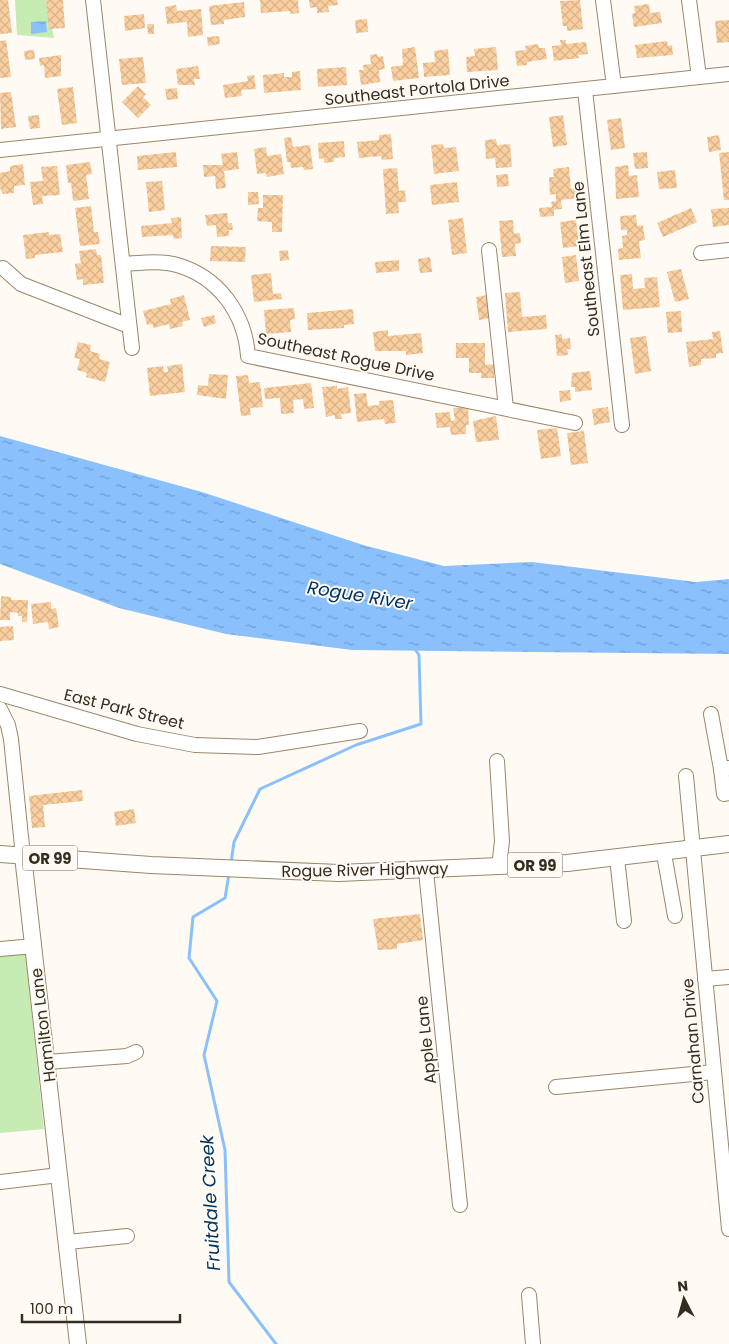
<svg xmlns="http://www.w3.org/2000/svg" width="729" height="1344" font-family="Poppins,sans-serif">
<defs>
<pattern id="water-ripples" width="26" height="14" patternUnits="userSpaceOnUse" patternTransform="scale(1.25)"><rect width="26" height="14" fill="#8ac1fd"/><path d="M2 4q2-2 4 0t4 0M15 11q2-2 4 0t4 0" fill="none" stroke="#729dcc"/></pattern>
<pattern id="building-cross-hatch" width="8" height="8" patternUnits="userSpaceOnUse" patternTransform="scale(1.25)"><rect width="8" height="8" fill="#facfa0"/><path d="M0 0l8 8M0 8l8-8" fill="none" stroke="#d7b28a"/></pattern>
</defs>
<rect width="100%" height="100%" fill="#fffbf4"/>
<g fill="#c6ebb3">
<polygon points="15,0 46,0 54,38 17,35"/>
<polygon points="24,940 44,1129 0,1133 0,942"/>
</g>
<g fill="url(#water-ripples)">
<polygon points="46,21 47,32 31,34 31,22"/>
<polygon points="0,436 202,492 363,545 444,566 532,562 696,582 729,579 729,654 352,650 226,634 119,608 0,564"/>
</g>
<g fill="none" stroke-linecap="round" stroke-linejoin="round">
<g stroke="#8ac1fd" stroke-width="3">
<polyline points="231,863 234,842 260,789 356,745 421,724 419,655 414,648"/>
<polyline points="229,874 225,898 193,917 189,958 217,1001 204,1055 225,1150 229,1282 276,1344"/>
</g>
</g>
<g fill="url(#building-cross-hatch)">
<polygon points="0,0 8,0 12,33 0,34"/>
<polygon points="46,0 63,0 65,28 49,29"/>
<polygon points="260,0 298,0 299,13 290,14 290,11 261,13"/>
<polygon points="309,0 337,0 338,5 328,6 329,12 317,13 317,7 310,8"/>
<polygon points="580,0 583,29 567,31 567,26 563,26 560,1"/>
<polygon points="244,2 245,17 224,20 224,24 211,25 209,6"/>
<polygon points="649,4 650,13 660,12 662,23 634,27 632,14 635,13 634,6"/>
<polygon points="176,5 177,11 201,9 203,35 188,37 187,22 167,24 165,7"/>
<polygon points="144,14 145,28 125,31 124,16"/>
<polygon points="367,19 368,32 356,33 355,20"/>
<polygon points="729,20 729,42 717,43 715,21"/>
<polygon points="147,24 154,24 154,34 148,34"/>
<polygon points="219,36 220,44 208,46 207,37"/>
<polygon points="6,40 11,77 0,78 0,41"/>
<polygon points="560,40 566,40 566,44 586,42 588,54 578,55 579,58 554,61 552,46 561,45"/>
<polygon points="667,41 668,46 672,45 673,55 637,58 635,45"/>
<polygon points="538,44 539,48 545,48 547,59 527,62 527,65 517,66 515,51 526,50 525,46"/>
<polygon points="415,47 419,78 393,81 391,67 403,65 402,49"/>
<polygon points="496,47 498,70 467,72 466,57 475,56 474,49"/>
<polygon points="448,49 450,75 424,77 423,63 435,62 434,51"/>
<polygon points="34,50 35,59 25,60 24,51"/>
<polygon points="377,54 378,57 383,56 385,69 379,70 380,82 361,85 359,70 364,70 363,65 371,64 370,55"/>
<polygon points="61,55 61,76 45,78 44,65 40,66 39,58"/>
<polygon points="143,57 146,83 122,85 119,59"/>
<polygon points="198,66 200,79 194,79 195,85 178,85 176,69"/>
<polygon points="346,67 347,85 318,87 317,69"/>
<polygon points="300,71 301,90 264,93 263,75 284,73 284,77 292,77 292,72"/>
<polygon points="254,75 256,89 241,90 242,96 225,98 223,85 248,81 247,76"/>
<polygon points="138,86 146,94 143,97 151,105 138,118 122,102"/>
<polygon points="73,87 77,123 62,125 57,89"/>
<polygon points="177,88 178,99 167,100 165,89"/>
<polygon points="11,92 16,127 1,129 0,93"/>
<polygon points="39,115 40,128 30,129 28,116"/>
<polygon points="563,115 567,145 553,147 549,117"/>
<polygon points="621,118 625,148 611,150 607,120"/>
<polygon points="391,134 393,159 382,160 381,156 359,158 357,142 379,140 379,135"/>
<polygon points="719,135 721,150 709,152 707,137"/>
<polygon points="291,137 293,147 310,145 313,169 304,170 303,167 291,168 290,162 287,162 284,138"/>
<polygon points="496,139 497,145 510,144 512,167 496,168 495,158 486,159 485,140"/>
<polygon points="344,141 345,157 334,158 334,162 324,163 324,158 319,159 318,143"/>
<polygon points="443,144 444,148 456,147 459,171 434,174 431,145"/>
<polygon points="266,147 267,156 281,154 284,174 267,177 266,173 257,174 254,149"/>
<polygon points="176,152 177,167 138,170 137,156"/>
<polygon points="237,152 239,169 224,171 226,188 216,189 215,176 204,177 203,165 223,165 221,154"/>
<polygon points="647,152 648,168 635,169 633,153"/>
<polygon points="729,152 729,200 724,200 719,153"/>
<polygon points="90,162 92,174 86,175 89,199 73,201 71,183 68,183 66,165"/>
<polygon points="23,164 25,185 14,186 14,193 3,194 0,188 0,173 10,171 10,166"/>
<polygon points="628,165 629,176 637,175 639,197 616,199 615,167"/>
<polygon points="57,166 60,195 42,196 43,204 33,205 30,182 43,181 41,167"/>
<polygon points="569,167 571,189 577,189 578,198 561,200 562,209 554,210 554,216 540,217 539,208 552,207 551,202 556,201 556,194 550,195 549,177 554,177 553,169"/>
<polygon points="397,168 399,191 405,190 406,202 398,202 399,213 386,214 383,169"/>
<polygon points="675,170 677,188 659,189 657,172"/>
<polygon points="508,174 509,186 497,187 496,175"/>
<polygon points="162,181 165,210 149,212 146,182"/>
<polygon points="457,182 459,202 432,205 430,185"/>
<polygon points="248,192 258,192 259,204 248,205"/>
<polygon points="263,195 283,195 282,232 272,232 272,222 257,221 258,208 263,208"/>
<polygon points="91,206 94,232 98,232 100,244 80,246 75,208"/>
<polygon points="691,208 697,222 663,237 657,223"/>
<polygon points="729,208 729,225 713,227 711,209"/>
<polygon points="227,213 228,223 232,223 233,230 229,230 229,236 217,237 216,225 207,226 205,215"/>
<polygon points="636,215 637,226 643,225 645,240 639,241 641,258 619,260 618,249 623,248 622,236 627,235 627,230 621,230 620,216"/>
<polygon points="181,217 182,238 174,239 173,235 142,237 141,226 172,223 171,218"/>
<polygon points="463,218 467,253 452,255 448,220"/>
<polygon points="513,220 514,234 520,233 521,243 515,244 516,256 502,257 499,221"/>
<polygon points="576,220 579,246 563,248 560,222"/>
<polygon points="49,232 49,235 60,234 63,252 35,255 35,258 26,259 23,235"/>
<polygon points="211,246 246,247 245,262 210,261"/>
<polygon points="96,249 97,255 101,255 104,283 83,285 83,279 77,280 75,264 81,263 79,251"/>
<polygon points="288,250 289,260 280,261 279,251"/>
<polygon points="576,255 579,281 565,283 562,257"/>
<polygon points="430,257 432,272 420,273 418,259"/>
<polygon points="399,260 399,271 376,273 375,262"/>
<polygon points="681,269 689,299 675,302 667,272"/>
<polygon points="271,273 273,294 281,293 282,299 254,302 251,275"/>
<polygon points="632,274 633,289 645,288 644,278 657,277 660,307 623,310 620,275"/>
<polygon points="520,292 522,317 546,315 547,329 508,332 505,293"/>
<polygon points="184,295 190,320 182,322 183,326 170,329 169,324 154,328 152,324 147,325 143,311 171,304 170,299"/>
<polygon points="488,295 491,318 479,320 476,297"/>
<polygon points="294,308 295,319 290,320 291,332 266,334 264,310"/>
<polygon points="353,309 354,324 344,325 344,328 308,330 307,313"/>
<polygon points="681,311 682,332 668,333 666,312"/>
<polygon points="214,315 216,323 204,327 201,318"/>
<polygon points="388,330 388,336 421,333 423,353 406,355 406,351 375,351 373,332"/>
<polygon points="720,331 723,353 716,354 716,358 701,359 701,365 689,367 686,342 713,339 712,332"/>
<polygon points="562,334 562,339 570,338 571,349 567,349 568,355 557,356 555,335"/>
<polygon points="646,336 651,371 635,374 630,338"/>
<polygon points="78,342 91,345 90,351 100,354 99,359 110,362 105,382 86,377 87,373 77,370 80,359 74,358"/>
<polygon points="456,343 485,343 485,365 494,364 494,378 481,378 481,373 469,373 469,358 456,358"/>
<polygon points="182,364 185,392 150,396 147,368 163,366 164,372 168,372 167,366"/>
<polygon points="590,371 592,390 575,392 575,387 571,387 572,373"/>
<polygon points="209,374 228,375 226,399 197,395 198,385 208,386"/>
<polygon points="248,375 249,383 260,382 263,407 250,408 251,415 241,416 236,376"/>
<polygon points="311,383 314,408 304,409 303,399 293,400 294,413 281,414 280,398 265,399 264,388"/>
<polygon points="337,386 337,389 348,387 351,413 341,414 342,419 335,419 335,415 326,417 322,387"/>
<polygon points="570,390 571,400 560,402 559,391"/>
<polygon points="366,393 368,406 379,405 379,401 393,400 396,423 385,424 384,419 357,422 354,394"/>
<polygon points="468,407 469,425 466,425 466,434 451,435 450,427 437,428 435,413 450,412 451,421 455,420 453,408"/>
<polygon points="608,407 610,422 594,425 592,409"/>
<polygon points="496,416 499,440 476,442 473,421"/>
<polygon points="557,428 561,456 541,459 537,430"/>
<polygon points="584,431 588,463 571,465 567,433"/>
<polygon points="1,596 11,597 11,600 28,600 27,622 22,622 22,616 18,616 18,613 10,612 10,620 0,620"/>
<polygon points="51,602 51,609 56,608 59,627 49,629 48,622 33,624 31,604"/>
<polygon points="13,626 14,640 0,641 0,627"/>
<polygon points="82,790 83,801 43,805 45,827 32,828 29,796"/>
<polygon points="134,809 136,823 116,826 114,812"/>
<polygon points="420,914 423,940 397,944 397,949 378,950 373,919"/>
</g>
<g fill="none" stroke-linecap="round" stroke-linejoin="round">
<defs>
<g id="minor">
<polyline points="93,0 132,348"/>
<polyline points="603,0 614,86"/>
<polyline points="689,0 699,77"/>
<polyline points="585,90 622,425"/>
<polyline points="0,150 729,74"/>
<polyline points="489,250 506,408"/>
<polyline points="701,253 729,250"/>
<path d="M 124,264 C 140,263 161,260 177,265 C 219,277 245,314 248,356 L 575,423"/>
<polyline points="3,268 21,284 129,326"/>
<polyline points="0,694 137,734 195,745 258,747 360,731"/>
<polyline points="0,709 8,725 11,739 23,856"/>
<polyline points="711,714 721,769 729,768"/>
<polyline points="497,761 502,841 499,867"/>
<polyline points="721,769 724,794 729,793"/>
<polyline points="686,776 729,1229"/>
<polyline points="664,854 675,916"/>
<polyline points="617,858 624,921"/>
<polyline points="426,871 460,1205"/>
<polyline points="0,949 34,946"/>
<polyline points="705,979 729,977"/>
<polyline points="47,1062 127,1056 136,1052"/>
<polyline points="556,1087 714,1072"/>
<polyline points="0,1182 59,1175"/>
<polyline points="68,1242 127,1236"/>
<polyline points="529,1295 533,1344"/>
</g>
<g id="major">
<polyline points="0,854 151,865 339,873 567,863 729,844"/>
<polyline points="23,856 78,1344"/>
</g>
</defs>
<use href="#minor" stroke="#998768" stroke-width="16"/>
<use href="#major" stroke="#998768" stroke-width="18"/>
<use href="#minor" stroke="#fff" stroke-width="14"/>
<use href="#major" stroke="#fff" stroke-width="16"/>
</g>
<g text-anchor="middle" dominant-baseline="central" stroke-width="4" stroke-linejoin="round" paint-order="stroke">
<g fill="#fffbf4" stroke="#716b60" stroke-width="1">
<rect x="22.5" y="845.5" width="55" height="25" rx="4"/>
<rect x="507.5" y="852.5" width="55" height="25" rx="4"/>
</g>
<g font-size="15" font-weight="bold" fill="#342d20">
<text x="50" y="858">OR 99</text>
<text x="535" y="865">OR 99</text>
</g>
<g font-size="16" fill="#342d20" stroke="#fffbf4">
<text transform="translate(417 90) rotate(-6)">Southeast Portola Drive</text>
<text transform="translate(586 259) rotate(-96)">Southeast Elm Lane</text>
<text transform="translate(346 357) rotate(12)">Southeast Rogue Drive</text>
<text transform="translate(124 709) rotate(14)">East Park Street</text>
<text transform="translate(365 870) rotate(-1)">Rogue River Highway</text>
<text transform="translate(43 1025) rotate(-97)">Hamilton Lane</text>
<text transform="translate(426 1040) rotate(-96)">Apple Lane</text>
<text transform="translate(693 1041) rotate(-95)">Carnahan Drive</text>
</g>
<g font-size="18" font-style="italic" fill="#003462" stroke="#fffbf4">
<text transform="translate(360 595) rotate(9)">Rogue River</text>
<text transform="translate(210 1203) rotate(-93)">Fruitdale Creek</text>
</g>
</g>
<g transform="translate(684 1299) rotate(354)" stroke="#fffbf4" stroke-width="4" paint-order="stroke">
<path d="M0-4L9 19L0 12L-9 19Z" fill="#342d20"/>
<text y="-8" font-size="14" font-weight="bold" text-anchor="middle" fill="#342d20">N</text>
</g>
<path d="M22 1314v8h158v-8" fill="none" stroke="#342d20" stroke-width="2.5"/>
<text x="30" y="1314" font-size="15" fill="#342d20" stroke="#fffbf4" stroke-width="4" paint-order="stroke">100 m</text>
</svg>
